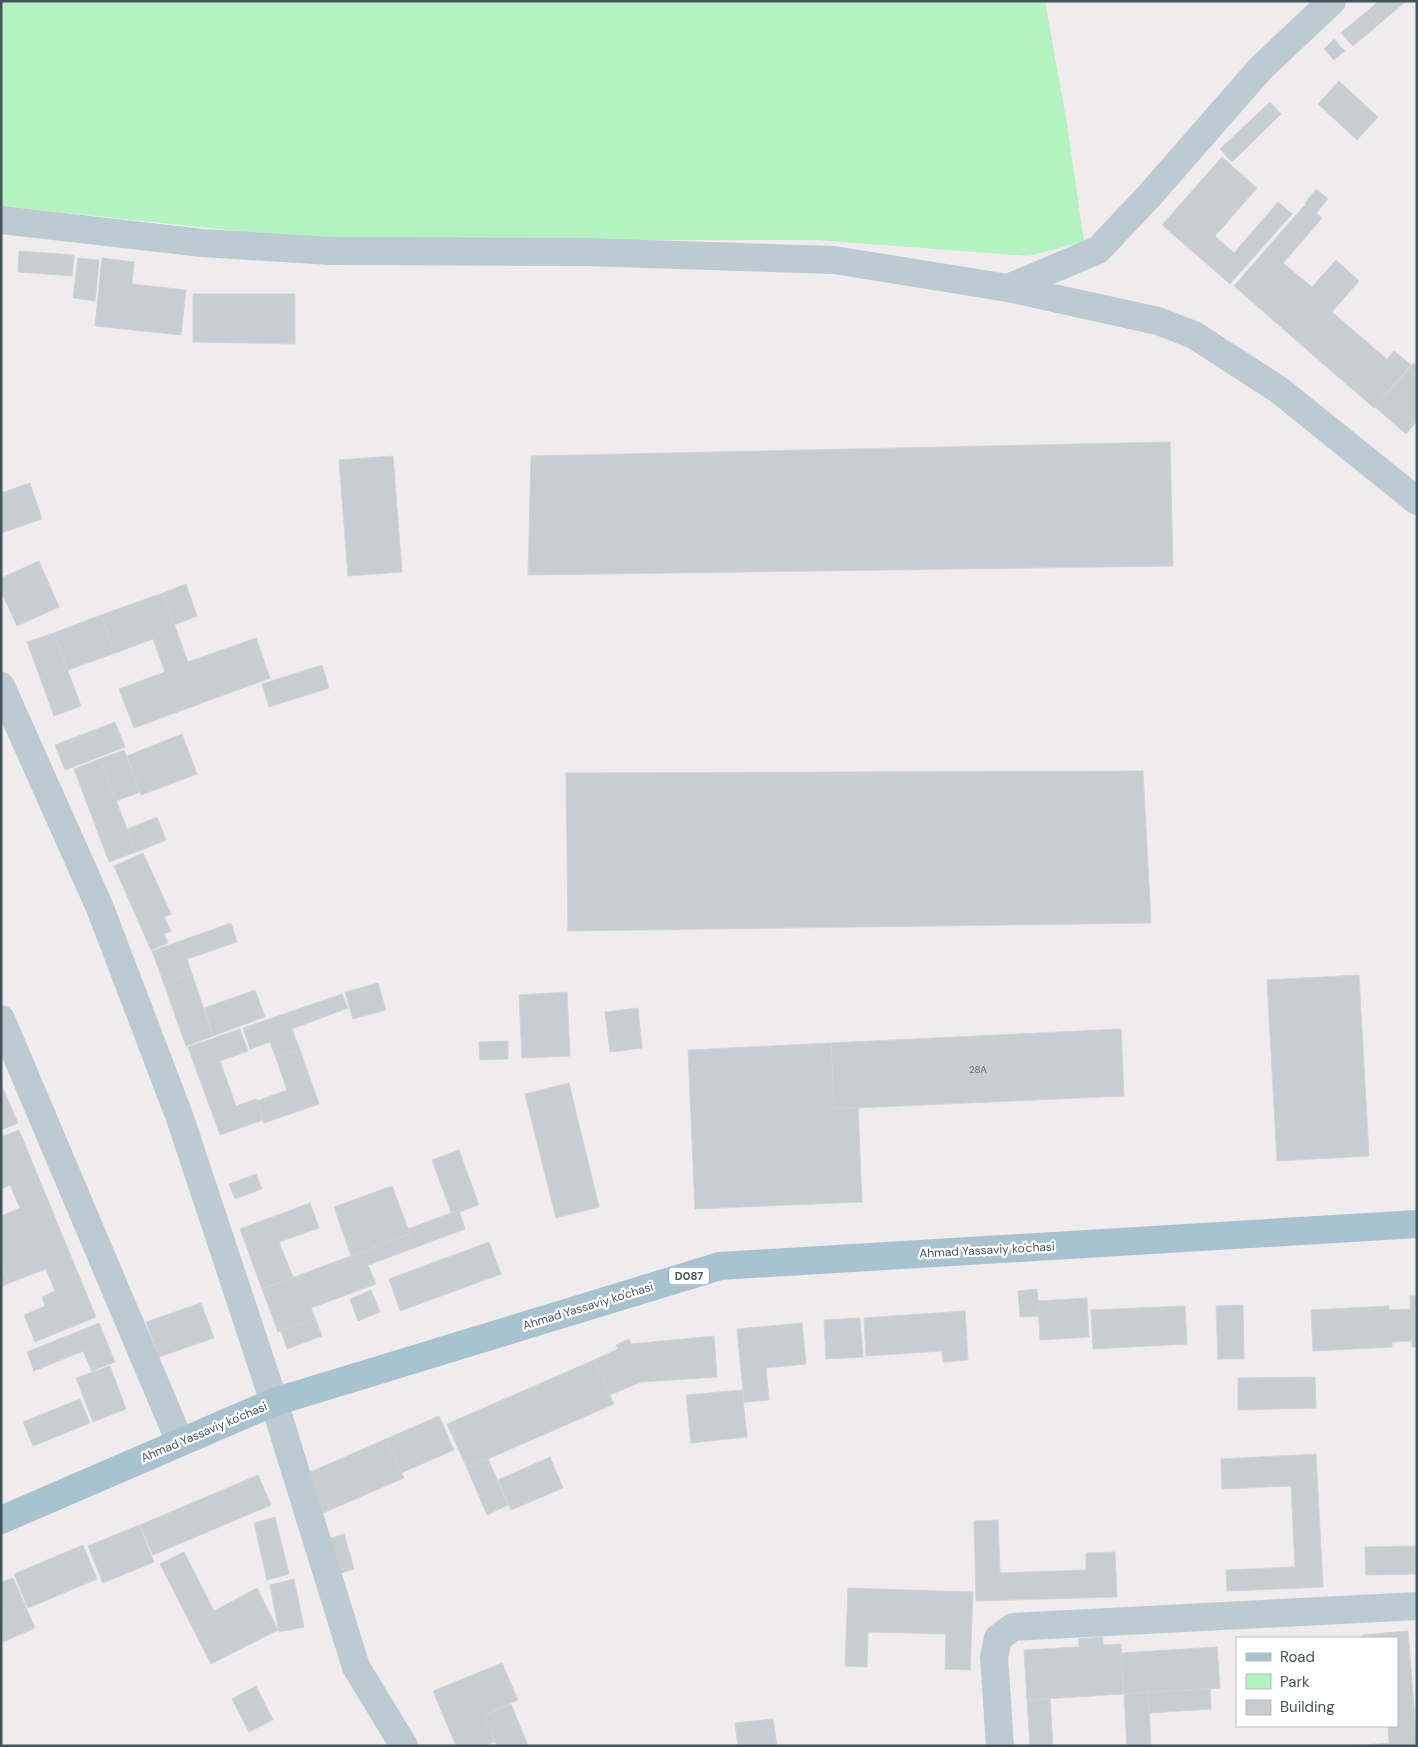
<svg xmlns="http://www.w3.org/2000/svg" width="1418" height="1747" font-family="'DM Sans',sans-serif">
<rect width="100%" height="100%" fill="#f0eced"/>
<polygon fill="#b5f2c2" points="1,1 1045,1 1067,124 1084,242 1028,256 816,240 322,240 1,206"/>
<g fill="#c8cdd2" stroke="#d0d4d9">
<polygon points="1379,1 1406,1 1378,25 1367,11"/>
<polygon points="1367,11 1378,25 1353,46 1341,33"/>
<polygon points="1334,39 1345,51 1334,60 1324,49"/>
<polygon points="1339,81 1378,117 1357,140 1318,104"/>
<polygon points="1270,102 1281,114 1232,162 1220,149"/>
<polygon points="1222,157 1257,188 1215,236 1234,253 1278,202 1292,214 1230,284 1162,225"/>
<polygon points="1316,189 1328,199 1316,213 1305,203"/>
<polygon points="1306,204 1322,218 1305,238 1289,223"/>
<polygon points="1289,223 1305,238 1283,263 1312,287 1336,260 1359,281 1332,312 1375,349 1345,383 1234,286"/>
<polygon points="19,251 74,255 72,276 18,272"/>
<polygon points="78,258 99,260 95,301 73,298"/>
<polygon points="102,258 134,262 132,284 186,290 181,335 95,326"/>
<polygon points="193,294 295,294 295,344 193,342"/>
<polygon points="1375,349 1387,359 1357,393 1345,383"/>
<polygon points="1394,351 1411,365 1374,408 1357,393"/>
<polygon points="1414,363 1417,365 1417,421 1406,434 1375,407"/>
<polygon points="1170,442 1173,566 528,575 531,456"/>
<polygon points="393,456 402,572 348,576 339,460"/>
<polygon points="30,483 42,519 1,533 1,493"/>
<polygon points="39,561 59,607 17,626 1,591 1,578"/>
<polygon points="186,584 197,616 174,625 163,593"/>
<polygon points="163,593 188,662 256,638 270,678 134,728 119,689 165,672 153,639 115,653 101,615"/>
<polygon points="101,615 115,653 68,670 54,633"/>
<polygon points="54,633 81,706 54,716 27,642"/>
<polygon points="322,665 329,688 269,707 262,684"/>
<polygon points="115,722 125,747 65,770 55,745"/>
<polygon points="182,734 197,774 141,795 127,756"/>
<polygon points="124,750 140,792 116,801 100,759"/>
<polygon points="100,759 136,852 109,862 74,769"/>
<polygon points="1143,771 1151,923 568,931 566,773"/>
<polygon points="157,817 166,840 136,852 127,829"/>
<polygon points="143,853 171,914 164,917 171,931 164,934 168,943 151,950 114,866"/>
<polygon points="231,923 237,942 187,959 192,974 164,984 152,951"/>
<polygon points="192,974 213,1036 186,1046 164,984"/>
<polygon points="1359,975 1369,1156 1277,1161 1267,980"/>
<polygon points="378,983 386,1010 353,1019 345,992"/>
<polygon points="255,990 265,1017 213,1036 204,1008"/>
<polygon points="567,992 570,1056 522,1058 519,995"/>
<polygon points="342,994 348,1008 292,1029 300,1050 276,1058 270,1042 250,1049 243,1028"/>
<polygon points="638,1008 642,1048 610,1052 605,1012"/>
<polygon points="240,1029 248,1051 220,1061 236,1106 256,1099 263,1120 220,1135 188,1047"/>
<polygon points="1121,1029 1124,1096 834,1109 831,1043"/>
<polygon points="508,1041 508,1059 480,1060 479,1042"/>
<polygon points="831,1043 834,1109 858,1108 862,1202 695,1209 688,1050"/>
<polygon points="300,1050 319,1104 264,1123 257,1101 287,1090 276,1058"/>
<polygon points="569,1083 599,1207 556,1218 525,1094"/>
<polygon points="1,1084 18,1123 1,1130"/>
<polygon points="19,1130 96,1317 35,1342 24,1315 45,1306 42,1297 55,1291 46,1269 9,1283 1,1264 1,1216 20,1208 10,1185 1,1189 1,1137"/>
<polygon points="459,1150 479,1205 459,1212 459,1210 451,1212 432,1160"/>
<polygon points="256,1174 262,1189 235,1199 229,1184"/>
<polygon points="392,1186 410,1234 351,1256 334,1207"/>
<polygon points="310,1203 319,1228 279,1242 293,1277 262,1289 240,1229"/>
<polygon points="459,1210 465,1229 368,1265 376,1284 311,1308 315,1318 278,1332 262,1289 410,1234 408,1229"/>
<polygon points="489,1242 501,1274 400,1311 389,1279"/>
<polygon points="1,1264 9,1283 1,1287"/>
<polygon points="1037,1289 1039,1316 1020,1317 1018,1291"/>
<polygon points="371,1290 380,1312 358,1321 350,1299"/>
<polygon points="1410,1296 1417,1296 1417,1347 1412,1347"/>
<polygon points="1087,1298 1089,1337 1040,1340 1038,1301"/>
<polygon points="201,1303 214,1338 159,1357 146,1322"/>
<polygon points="1243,1305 1244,1359 1218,1359 1216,1306"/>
<polygon points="1185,1306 1187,1344 1093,1349 1091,1310"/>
<polygon points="1389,1306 1389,1310 1411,1309 1412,1341 1392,1342 1392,1347 1313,1351 1311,1310"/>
<polygon points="965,1311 968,1360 943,1362 942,1351 866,1356 864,1318"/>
<polygon points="315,1318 322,1336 287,1349 281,1331"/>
<polygon points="860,1318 863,1357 826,1359 824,1320"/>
<polygon points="99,1323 115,1362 92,1371 83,1351 34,1371 27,1352"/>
<polygon points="802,1323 806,1364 766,1368 769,1400 744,1402 737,1329"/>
<polygon points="714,1336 717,1377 641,1382 610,1395 594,1360 618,1349 616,1345 629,1339 631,1344"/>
<polygon points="594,1360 614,1404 467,1468 447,1424"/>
<polygon points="110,1366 126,1409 93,1422 76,1378"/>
<polygon points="1315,1377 1316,1408 1238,1410 1238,1378"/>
<polygon points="742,1390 747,1437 691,1443 686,1395"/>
<polygon points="80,1399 90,1423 33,1446 23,1422"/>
<polygon points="439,1416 454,1450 401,1473 386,1439"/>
<polygon points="386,1439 404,1478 323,1513 306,1474"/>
<polygon points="1316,1454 1323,1587 1227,1591 1226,1570 1295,1567 1291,1486 1222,1489 1221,1459"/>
<polygon points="550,1457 563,1488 511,1510 498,1480"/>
<polygon points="488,1459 508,1505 487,1515 467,1468"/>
<polygon points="258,1475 271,1505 153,1555 140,1525"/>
<polygon points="275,1517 289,1574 267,1580 254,1523"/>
<polygon points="998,1520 1000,1573 1086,1570 1086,1553 1115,1552 1117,1597 976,1601 974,1521"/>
<polygon points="139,1525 154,1562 103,1583 88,1546"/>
<polygon points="344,1534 354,1569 336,1575 325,1540"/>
<polygon points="83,1545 97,1579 28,1608 14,1574"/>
<polygon points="1416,1546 1416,1574 1366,1575 1365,1547"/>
<polygon points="184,1552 214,1611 257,1588 278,1630 211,1664 160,1564"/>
<polygon points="13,1578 35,1628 3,1642 1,1582"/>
<polygon points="294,1579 304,1627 279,1632 270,1585"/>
<polygon points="848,1588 973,1592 970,1670 945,1669 946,1634 868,1632 867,1667 845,1666"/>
<polygon points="1408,1631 1417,1746 1351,1746 1389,1743 1388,1726 1397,1726 1397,1638 1362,1638 1362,1635"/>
<polygon points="1103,1637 1103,1645 1121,1644 1124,1694 1027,1700 1024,1650 1079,1647 1079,1639"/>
<polygon points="1217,1647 1220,1688 1124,1694 1121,1653"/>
<polygon points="502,1663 518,1700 484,1715 496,1741 485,1746 456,1746 433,1691"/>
<polygon points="256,1686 273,1720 249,1732 232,1699"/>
<polygon points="1210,1689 1211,1709 1149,1713 1148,1692"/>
<polygon points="1148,1692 1151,1746 1127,1746 1124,1694"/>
<polygon points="1050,1699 1053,1746 1030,1746 1027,1700"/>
<polygon points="511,1704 528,1746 497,1746 484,1715"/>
<polygon points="773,1719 777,1746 738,1746 735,1723"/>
</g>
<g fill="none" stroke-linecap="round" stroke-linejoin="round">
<g stroke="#bbcbd1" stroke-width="28">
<polyline points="1,220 202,243 331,251 585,252 834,260 1008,288 1158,321 1194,335 1279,390 1417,501"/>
<polyline points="1008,288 1098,250 1149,196 1260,69 1332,1"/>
<polyline points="1,686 100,908 180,1118 274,1402 356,1667 404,1746"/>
<polyline points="1,1019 180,1442"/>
<polyline points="1000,1746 994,1657 998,1638 1013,1627 1417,1606"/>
</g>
<polyline stroke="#a9c2cf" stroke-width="28" points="1,1520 274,1402 720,1266 1417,1224"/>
</g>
<g text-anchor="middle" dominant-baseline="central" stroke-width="4.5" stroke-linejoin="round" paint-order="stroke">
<g font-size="10" fill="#647279">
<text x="978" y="1069">28A</text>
</g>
<rect fill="#fff" stroke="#7b878c" stroke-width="1" x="669" y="1267.5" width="40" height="17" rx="4"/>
<g font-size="11" font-weight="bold" fill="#43545b">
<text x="689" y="1276">D087</text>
</g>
<g font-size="12" fill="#43545b" stroke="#fff">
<text transform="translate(987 1250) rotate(-3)">Ahmad Yassaviy ko'chasi</text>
<text transform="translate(588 1306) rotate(-17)">Ahmad Yassaviy ko'chasi</text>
<text transform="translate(204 1432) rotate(-23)">Ahmad Yassaviy ko'chasi</text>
</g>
</g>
<rect width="1418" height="1747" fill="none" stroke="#43545b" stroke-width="5"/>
<rect x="1236" y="1637" width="162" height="90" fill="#ffffff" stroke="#b4bbbd"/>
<rect x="1246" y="1653" width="25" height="8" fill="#a9c2cf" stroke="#b4bbbd"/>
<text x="1280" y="1662" font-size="15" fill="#43545b">Road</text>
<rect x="1246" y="1674" width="25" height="15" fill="#b5f2c2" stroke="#b4bbbd"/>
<text x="1280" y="1687" font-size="15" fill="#43545b">Park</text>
<rect x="1246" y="1700" width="25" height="15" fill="#c8cdd2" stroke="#b4bbbd"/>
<text x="1280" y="1712" font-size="15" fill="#43545b">Building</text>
</svg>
